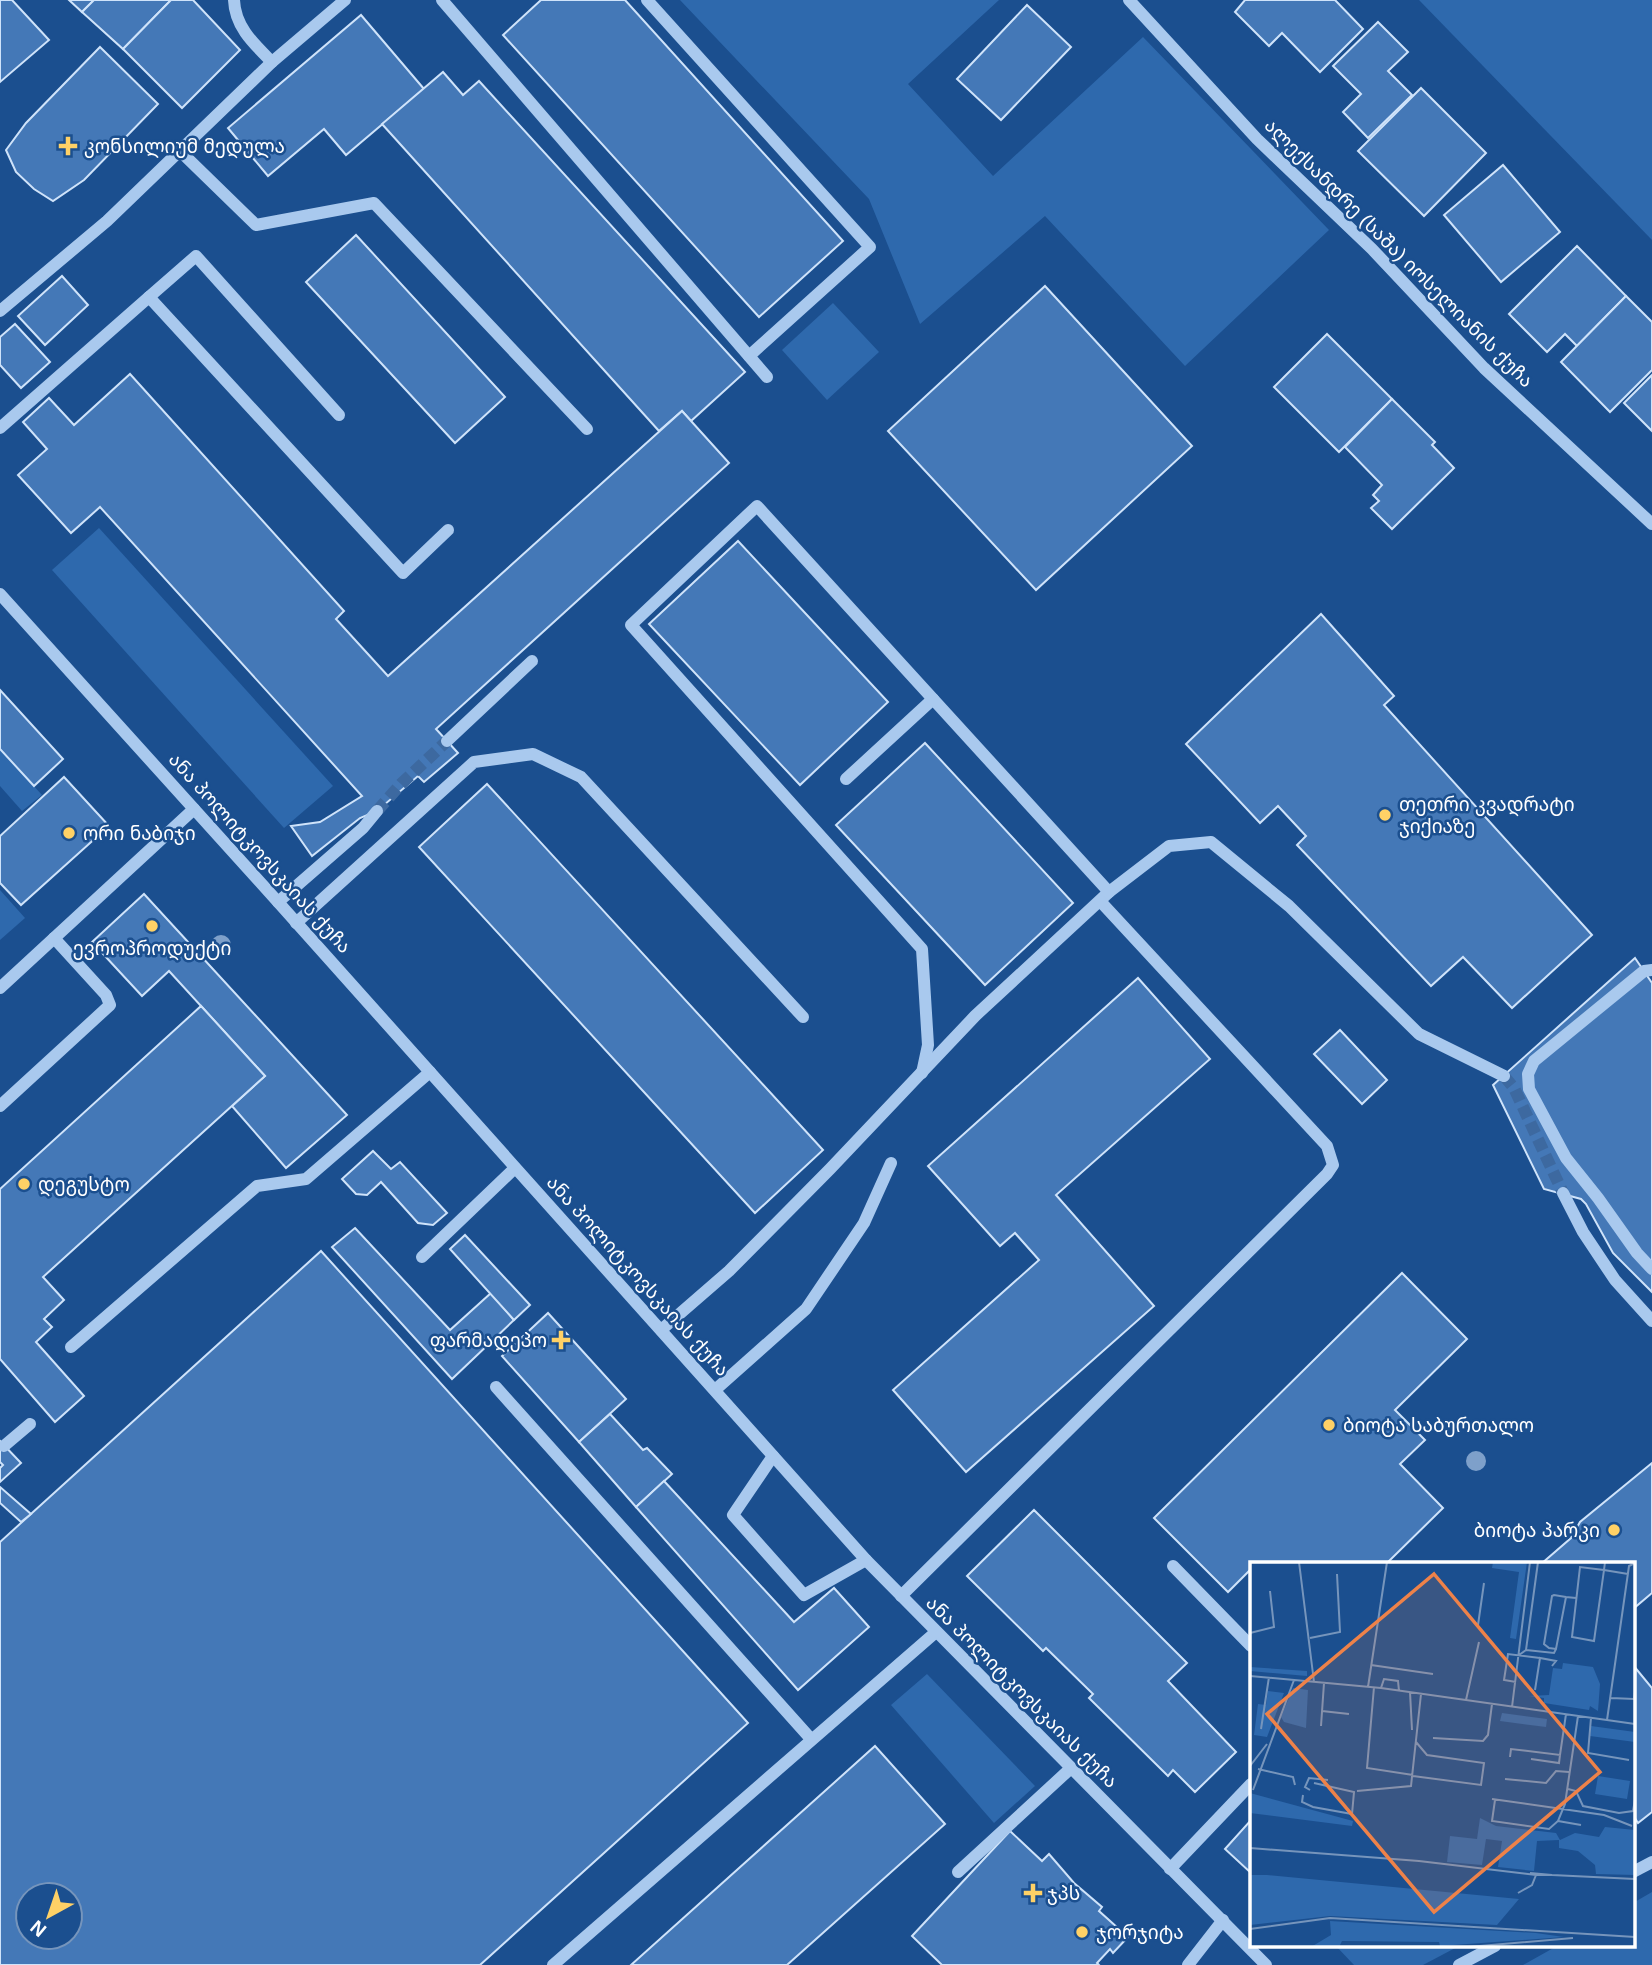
<svg xmlns="http://www.w3.org/2000/svg" width="1652" height="1965" font-family="Arial,'Noto Sans Georgian',sans-serif">
<rect width="100%" height="100%" fill="#1b4f8f"/>
<g fill="#2e69ad">
<polygon points="680,0 999,0 908,84 993,176 1143,37 1329,230 1185,366 1045,216 920,324 869,199"/>
<polygon points="1419,0 1652,0 1652,240"/>
<polygon points="833,303 879,352 827,400 782,350"/>
<polygon points="99,528 333,786 284,828 52,570"/>
<polygon points="0,749 42,795 22,811 0,786"/>
<polygon points="0,890 25,918 0,940"/>
<polygon points="927,1674 1035,1786 994,1823 891,1705"/>
<polygon points="1652,1892 1652,1965 1523,1965 1557,1946 1633,1946 1633,1903"/>
<polygon points="1336,1946 1459,1946 1423,1965 1354,1965"/>
</g>
<g fill="#4478b7" stroke="#cfe3fa" stroke-width="2" fill-rule="evenodd">
<polygon points="0,0 12,0 49,40 0,82"/>
<polygon points="69,0 94,0 82,12"/>
<polygon points="94,0 171,0 123,49 82,12"/>
<polygon points="171,0 193,0 240,50 182,108 123,49"/>
<polygon points="541,0 625,0 843,241 759,317 503,35"/>
<polygon points="1245,0 1335,0 1363,29 1320,72 1282,33 1269,46 1235,12"/>
<polygon points="1027,5 1071,47 1001,120 957,79"/>
<polygon points="361,15 424,89 346,155 324,129 268,176 228,128"/>
<polygon points="1378,22 1408,52 1388,71 1412,95 1368,138 1343,112 1361,94 1333,66"/>
<polygon points="100,47 158,104 84,180 53,201 34,189 16,172 6,150 26,123"/>
<polygon points="443,72 463,95 479,81 745,372 691,421 682,411 659,431 382,124"/>
<polygon points="1421,88 1486,153 1424,216 1358,151"/>
<polygon points="1503,165 1560,232 1501,282 1444,215"/>
<polygon points="356,235 505,397 455,443 306,282"/>
<polygon points="1577,246 1626,296 1577,346 1565,334 1547,352 1509,314"/>
<polygon points="62,276 88,305 45,345 18,316"/>
<polygon points="1045,286 1192,446 1036,590 888,431"/>
<polygon points="1626,296 1652,322 1652,370 1610,412 1561,362"/>
<polygon points="15,324 50,362 21,388 0,365 0,337"/>
<polygon points="1327,334 1392,399 1339,452 1274,387"/>
<polygon points="130,374 344,611 336,619 388,676 682,411 729,463 436,729 458,753 424,782 418,776 377,811 360,818 312,856 291,826 320,822 362,796 100,507 71,533 18,475 47,449 23,422 49,398 74,425"/>
<polygon points="1652,375 1652,431 1624,403"/>
<polygon points="1392,399 1435,442 1432,445 1454,468 1392,529 1371,508 1379,501 1373,495 1382,485 1345,447"/>
<polygon points="738,541 888,702 800,785 649,624"/>
<polygon points="1321,614 1394,696 1384,705 1592,935 1512,1008 1463,957 1431,986 1297,845 1306,836 1278,806 1260,823 1186,744"/>
<polygon points="0,690 63,759 34,786 0,749"/>
<polygon points="925,743 1073,903 985,985 836,825"/>
<polygon points="64,777 109,826 21,905 0,883 0,836"/>
<polygon points="487,784 823,1150 755,1213 419,847"/>
<polygon points="144,894 347,1115 286,1168 232,1106 265,1076 169,971 142,996 92,942"/>
<polygon points="1635,958 1652,983 1652,1292 1613,1253 1586,1204 1581,1199 1544,1189 1493,1085"/>
<polygon points="1138,978 1210,1059 1056,1195 1154,1306 966,1472 893,1390 1039,1260 1015,1233 1000,1246 928,1166"/>
<polygon points="201,1006 265,1076 43,1277 64,1300 44,1319 52,1327 36,1342 84,1396 55,1422 0,1359 0,1189"/>
<polygon points="1340,1030 1387,1080 1362,1104 1314,1054"/>
<polygon points="373,1151 391,1169 400,1162 447,1213 433,1225 418,1223 381,1182 367,1195 356,1194 342,1179"/>
<polygon points="355,1228 450,1330 491,1293 514,1320 452,1379 332,1247"/>
<polygon points="465,1235 530,1305 514,1320 450,1249"/>
<path d="M 321,1251 L 748,1723 L 480,1965 L 0,1965 L 0,1542 ZM 28,1895 L 70,1895 L 70,1937 L 28,1937 Z"/>
<polygon points="1402,1273 1467,1339 1395,1410 1425,1440 1400,1464 1443,1508 1386,1564 1257,1563 1251,1564 1251,1569 1228,1592 1154,1518"/>
<polygon points="548,1313 626,1399 579,1442 502,1356"/>
<polygon points="610,1414 643,1450 647,1448 672,1474 636,1507 579,1442"/>
<polygon points="0,1441 21,1463 0,1482 0,1468 3,1465 0,1462"/>
<polygon points="1652,1463 1652,1593 1633,1609 1633,1564 1541,1564 1571,1538 1580,1522"/>
<polygon points="664,1481 794,1622 834,1588 869,1627 798,1690 636,1507"/>
<polygon points="0,1487 31,1514 21,1522 0,1503"/>
<polygon points="1034,1510 1187,1663 1168,1681 1236,1752 1195,1792 1173,1770 1168,1776 1089,1698 1093,1694 1046,1648 1043,1651 967,1576"/>
<polygon points="1633,1665 1652,1688 1652,1812 1638,1823 1633,1815"/>
<polygon points="875,1746 945,1824 787,1965 631,1965"/>
<polygon points="1251,1820 1251,1873 1225,1849"/>
<polygon points="1010,1831 1042,1861 1049,1854 1074,1883 1102,1907 1099,1911 1128,1937 1113,1953 1110,1949 1097,1963 1099,1965 942,1965 912,1936"/>
</g>
<g fill="none" stroke-linecap="round" stroke-linejoin="round">
<g stroke="#3d69a0" stroke-width="12" stroke-dasharray="12 6" stroke-linecap="butt">
<polyline points="377,811 401,784 447,741"/>
<polyline points="1504,1076 1514,1088 1563,1193"/>
</g>
<g stroke="#a9c9ee" stroke-width="12">
<path d="M 234,0 C 235,27 254,44 272,62"/>
<polyline points="442,0 767,377"/>
<polyline points="647,0 870,247 749,356"/>
<polyline points="1129,0 1257,139 1372,249 1484,368 1652,524"/>
<polyline points="181,152 256,225 374,203 587,429"/>
<polyline points="149,297 196,256 339,415"/>
<polyline points="0,311 107,221 272,62 345,0"/>
<polyline points="0,428 149,297 403,573 448,530"/>
<polyline points="0,594 278,902 866,1560 1266,1965"/>
<polyline points="447,741 532,661"/>
<polyline points="846,779 933,699"/>
<polyline points="278,902 363,828 377,811"/>
<polyline points="296,923 474,762 533,754 581,777 803,1017"/>
<polyline points="1652,970 1644,971 1534,1061 1528,1074 1529,1089 1566,1158 1598,1198 1637,1253 1652,1269"/>
<polyline points="0,988 194,809"/>
<polyline points="922,1073 928,1045 922,949 631,625 757,506 1109,892"/>
<polyline points="0,1106 110,1005 106,995 54,938"/>
<polyline points="1563,1193 1583,1232 1615,1280 1652,1321"/>
<polyline points="422,1257 515,1168"/>
<polyline points="661,1330 729,1271 830,1169 975,1016 1109,892 1169,846 1211,842 1289,906 1419,1034 1504,1076"/>
<polyline points="71,1347 257,1186 306,1179 430,1072"/>
<polyline points="496,1387 811,1739"/>
<polyline points="715,1390 806,1309 864,1223 891,1163"/>
<polyline points="4,1446 30,1424"/>
<polyline points="773,1456 733,1515 804,1595 866,1560"/>
<polyline points="1173,1566 1251,1646"/>
<polyline points="901,1596 1327,1174 1333,1165 1327,1146 1100,901"/>
<polyline points="1170,1869 1251,1784"/>
<polyline points="958,1872 1070,1769"/>
<polyline points="1633,1872 1652,1862"/>
<polyline points="553,1965 936,1632"/>
<polyline points="1188,1965 1223,1920"/>
<polyline points="1459,1965 1495,1946"/>
</g>
</g>
<g fill="#7ea0ca">
<circle cx="221" cy="945" r="10"/>
<circle cx="1476" cy="1461" r="10"/>
</g>
<g fill="#ffd166" stroke="#1b4f8f" stroke-width="2.5">
<path d="M64.5 135.5h7v7h7v7h-7v7h-7v-7h-7v-7h7z"/>
<circle cx="1385" cy="815" r="7"/>
<circle cx="69" cy="833" r="7"/>
<circle cx="152" cy="926" r="7"/>
<circle cx="24" cy="1184" r="7"/>
<path d="M557.5 1329.5h7v7h7v7h-7v7h-7v-7h-7v-7h7z"/>
<circle cx="1329" cy="1425" r="7"/>
<circle cx="1614" cy="1530" r="7"/>
<path d="M1029.5 1882.5h7v7h7v7h-7v7h-7v-7h-7v-7h7z"/>
<circle cx="1082" cy="1932" r="7"/>
</g>
<g text-anchor="middle" dominant-baseline="central" stroke-width="5" stroke-linejoin="round" paint-order="stroke">
<g font-size="19" fill="#fff" stroke="#1b4f8f" text-anchor="start">
<text x="84" y="146">კონსილიუმ მედულა</text>
<text x="1399" y="804">თეთრი კვადრატი<tspan x="1399" dy="22">ჯიქიაზე</tspan></text>
<text x="83" y="833">ორი ნაბიჯი</text>
<text x="152" y="948" text-anchor="middle">ევროპროდუქტი</text>
<text x="38" y="1184">დეგუსტო</text>
<text x="547" y="1340" text-anchor="end">ფარმადეპო</text>
<text x="1343" y="1425">ბიოტა საბურთალო</text>
<text x="1600" y="1530" text-anchor="end">ბიოტა პარკი</text>
<text x="1047" y="1893">ჯპს</text>
<text x="1096" y="1932">ჯორჯიტა</text>
</g>
<g font-size="19" fill="#fff" stroke="#1b4f8f">
<text transform="translate(1399 253) rotate(45)">ალექსანდრე (საშა) იოსელიანის ქუჩა</text>
<text transform="translate(260 853) rotate(48)">ანა პოლიტკოვსკაიას ქუჩა</text>
<text transform="translate(638 1276) rotate(48)">ანა პოლიტკოვსკაიას ქუჩა</text>
<text transform="translate(1022 1692) rotate(45)">ანა პოლიტკოვსკაიას ქუჩა</text>
</g>
</g>
<g transform="translate(1250 1562)">
<rect width="385" height="385" fill="#1b4f8f"/>
<path d="M 243,0 L 277,0 L 266,77 L 260,76 L 269,10 L 242,6 ZM 313,101 L 343,105 L 350,122 L 348,149 L 340,144 L 339,148 L 294,141 L 294,136 L 279,134 L 299,133 L 303,106 L 312,107 ZM 0,105 L 57,109 L 57,114 L 0,109 ZM 43,126 L 58,128 L 56,166 L 34,160 L 31,155 ZM 18,129 L 34,131 L 17,175 L 4,173 L 8,142 L 16,143 ZM 252,151 L 297,157 L 296,165 L 250,159 ZM 341,164 L 385,170 L 385,180 L 340,174 ZM 348,214 L 380,219 L 377,237 L 345,232 ZM 0,231 L 103,259 L 102,264 L 0,251 ZM 230,256 L 246,264 L 306,271 L 310,278 L 325,271 L 349,275 L 355,265 L 385,268 L 385,313 L 346,312 L 345,303 L 328,289 L 309,286 L 309,278 L 287,279 L 284,309 L 248,305 L 252,279 L 236,277 L 232,303 L 197,300 L 200,274 L 227,277 ZM 0,313 L 17,313 L 269,337 L 247,363 L 80,354 L 0,363 ZM 80,359 L 286,371 L 314,375 L 190,384 L 189,380 L 92,379 L 89,385 L 61,385 L 81,373 Z" fill="#2e69ad"/>
<path fill="none" stroke="#7695bc" stroke-width="2" d="M 49,0 L 64,120M 355,0 L 354,8 L 344,79 L 322,75 L 330,5 L 354,8 L 378,12M 316,35 L 306,87 L 299,86 L 294,82 L 302,34 L 304,33 L 316,35 L 326,36M 228,63 L 234,21M 0,71 L 24,65 L 20,29M 60,76 L 90,70 L 87,12M 276,88 L 304,91 L 306,87M 269,93 L 276,88 L 288,0M 121,103 L 183,112M 0,114 L 131,126 L 385,162M 266,120 L 254,118 L 258,92 L 290,96M 118,125 L 137,0M 124,125 L 117,206 L 163,213M 131,126 L 134,117 L 148,119 L 149,129M 285,128 L 290,96 L 306,99 L 302,104M 160,130 L 162,168M 361,136 L 384,137 L 385,130M 216,138 L 229,80M 262,145 L 280,0M 72,149 L 99,152M 341,156 L 338,191 L 379,198M 357,158 L 379,4 L 385,1M 71,164 L 74,121M 11,167 L 19,115M 183,176 L 233,179 L 238,173 L 242,142M 260,195 L 261,187 L 310,193 L 316,152M 281,197 L 309,201 L 310,193M 0,204 L 17,182M 8,207 L 43,215 L 45,223M 163,214 L 231,223 L 234,201 L 177,193 L 166,180M 255,217 L 296,221 L 306,209 L 319,210M 318,227 L 326,229 L 333,244 L 369,251 L 383,249 L 385,238M 3,228 L 44,118M 60,228 L 55,225 L 59,216 L 78,218M 107,229 L 161,224 L 171,132M 53,233 L 52,240 L 63,245 L 102,252 L 104,230 L 64,221M 242,237 L 354,253 L 382,264M 245,238 L 242,259 L 299,267 L 308,259 L 315,242 L 328,154M 308,259 L 331,263M 0,286 L 169,299 L 286,313 L 302,313 L 280,311M 302,313 L 385,317M 268,331 L 282,323 L 286,313M 0,367 L 80,356 L 385,375M 94,385 L 116,385M 218,385 L 323,376"/>
<path fill="#ee8249" fill-opacity="0.15" stroke="#ee8249" stroke-width="3.5" d="M 184,12 L 350,210 L 184,350 L 17,152 Z"/>
<rect width="385" height="385" fill="none" stroke="#fff" stroke-width="3.5"/>
</g>
<g transform="translate(49 1916) rotate(220)"><circle r="33" fill="#1b4f8f" stroke="#7695bc" stroke-width="2"/>
<path d="M0-5L12 26L0 18L-12 26Z" fill="#ffd166"/>
<text y="-10" font-size="19" font-weight="bold" text-anchor="middle" fill="#ffffff">N</text>
</g>
</svg>
